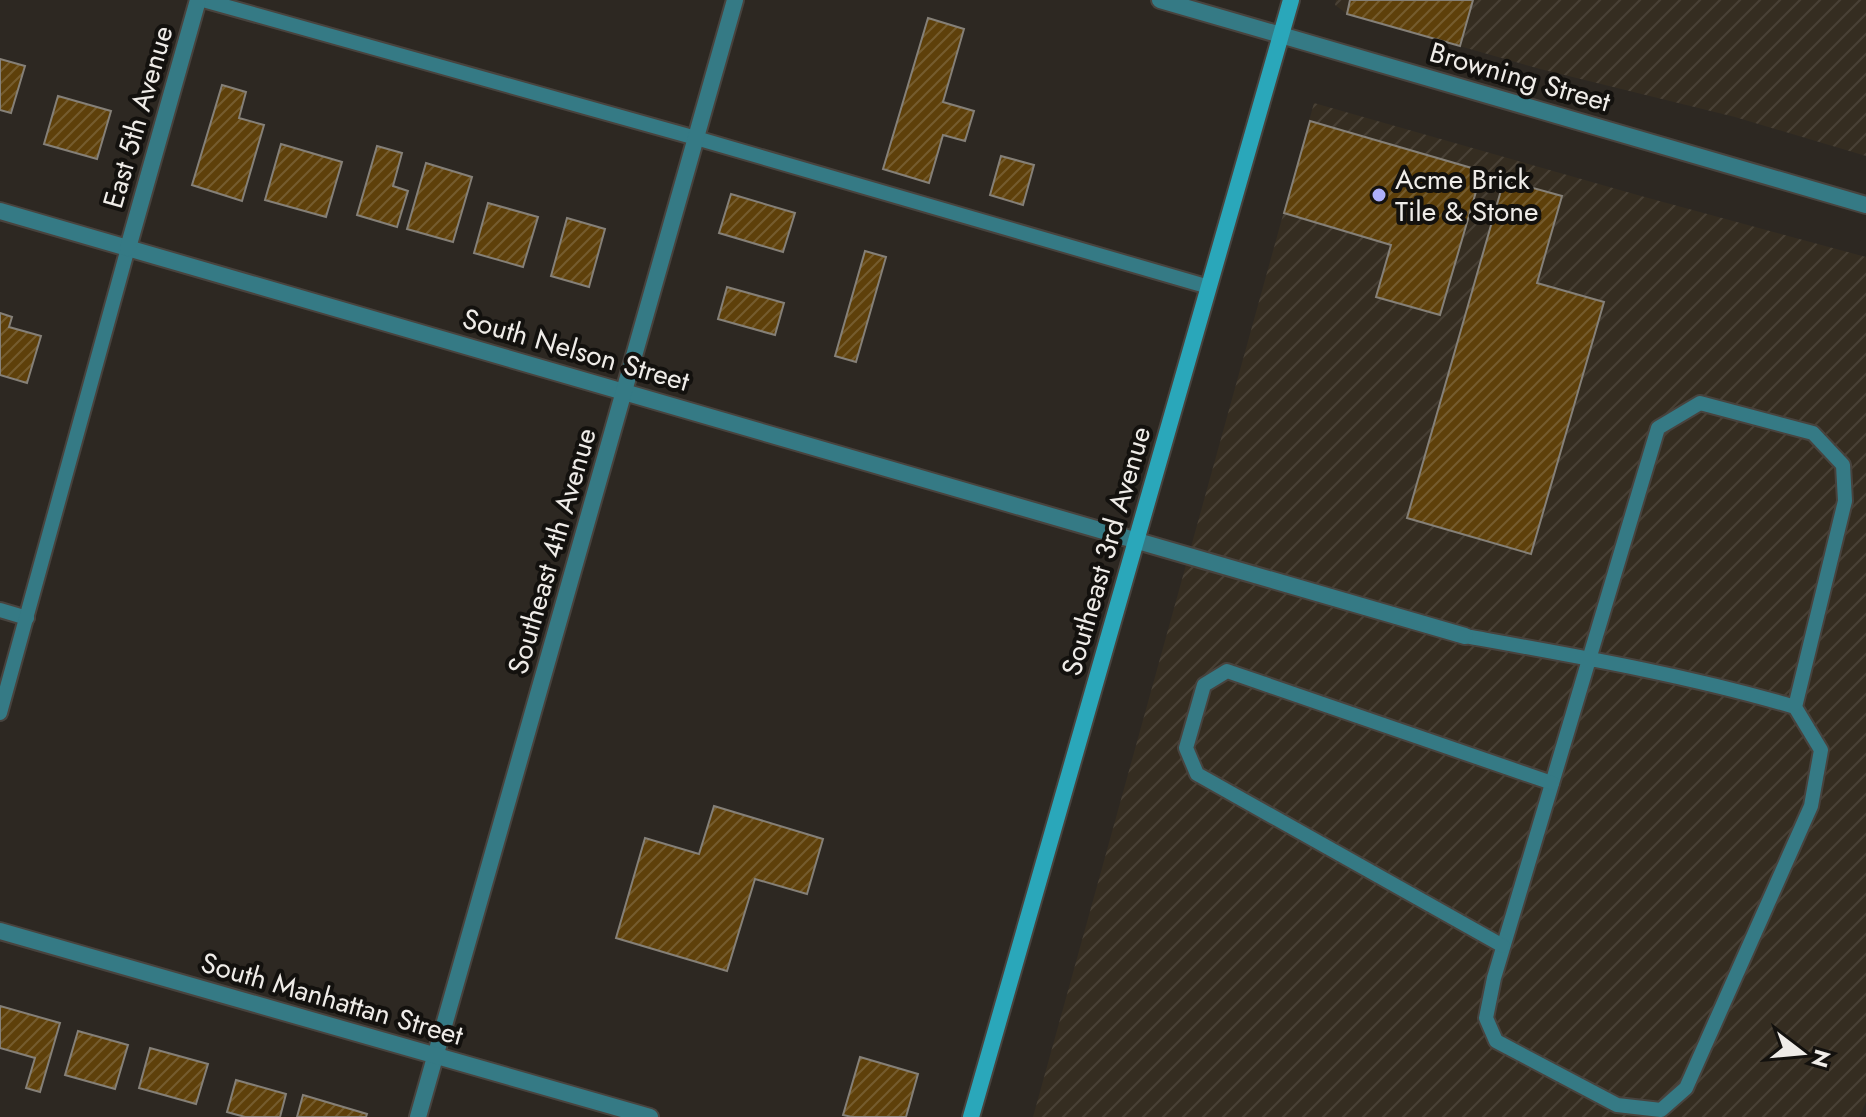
<svg xmlns="http://www.w3.org/2000/svg" width="1866" height="1117" font-family="Jost,sans-serif">
<defs>
<pattern id="industrial-furrows" width="10" height="10" patternUnits="userSpaceOnUse" patternTransform="scale(2)"><rect width="10" height="10" fill="#352d21"/><path d="M-1 1l2-2M0 10L10 0M9 11l2-2" fill="none" stroke="#494136"/></pattern>
<pattern id="building-hatch" width="6" height="6" patternUnits="userSpaceOnUse" patternTransform="scale(2)"><rect width="6" height="6" fill="#5e400a"/><path d="M-1 1l2-2M0 6l6-6M5 7l2-2" fill="none" stroke="#755c2e"/></pattern>
</defs>
<rect width="100%" height="100%" fill="#2d2822"/>
<g fill="url(#industrial-furrows)">
<polygon points="1336,0 1866,0 1866,156 1735,117 1540,69 1347,14 1335,5"/>
<polygon points="1314,103 1641,196 1866,257 1866,1102 1859,1117 1033,1117"/>
</g>
<g fill="url(#building-hatch)" stroke="#858078" stroke-width="2">
<polygon points="1350,0 1473,0 1460,46 1347,14"/>
<polygon points="928,18 964,29 943,102 974,111 965,141 943,135 929,183 883,169"/>
<polygon points="0,59 25,66 11,113 0,110"/>
<polygon points="222,85 246,92 239,118 264,125 242,201 192,185"/>
<polygon points="58,96 111,111 97,159 44,144"/>
<polygon points="1310,121 1482,171 1440,315 1376,297 1391,245 1284,213"/>
<polygon points="281,144 342,162 326,217 265,200"/>
<polygon points="377,146 402,153 393,186 408,191 397,227 357,215"/>
<polygon points="1001,156 1034,165 1023,205 990,195"/>
<polygon points="426,163 472,177 453,242 407,229"/>
<polygon points="1504,180 1562,196 1537,283 1604,302 1531,554 1407,518"/>
<polygon points="731,194 795,213 783,252 719,233"/>
<polygon points="488,203 538,217 523,267 474,253"/>
<polygon points="567,218 605,229 589,287 551,276"/>
<polygon points="865,251 886,257 856,362 835,356"/>
<polygon points="727,287 784,303 775,335 718,319"/>
<polygon points="0,313 12,317 9,327 41,336 27,383 0,375"/>
<polygon points="714,806 823,839 807,894 755,879 727,971 616,938 645,838 699,854"/>
<polygon points="0,1006 60,1023 40,1092 26,1088 35,1058 0,1048"/>
<polygon points="78,1031 128,1045 115,1089 65,1075"/>
<polygon points="150,1048 208,1064 196,1104 139,1088"/>
<polygon points="860,1057 918,1074 906,1117 852,1117 843,1115"/>
<polygon points="236,1080 286,1094 280,1117 245,1117 227,1112"/>
<polygon points="303,1095 367,1114 366,1117 297,1117"/>
</g>
<g fill="none" stroke-linecap="round" stroke-linejoin="round">
<defs>
<g id="service">
<polyline points="203,0 696,138 1209,287"/>
<polyline points="0,610 27,618"/>
<path d="M 1465,636 C 1576,656 1687,675 1795,707 L 1821,750 L 1811,806 L 1686,1088 L 1661,1110 L 1617,1105 L 1496,1041 L 1486,1018 L 1494,978 L 1658,428 L 1700,403 L 1813,433 L 1843,465 L 1845,501 L 1795,707"/>
<polyline points="0,713 128,248"/>
<polyline points="1503,946 1197,774 1186,748 1204,685 1227,671 1552,783"/>
</g>
<g id="minor">
<polyline points="1160,0 1866,205"/>
<polyline points="0,211 1465,636"/>
<polyline points="128,248 198,0"/>
<polyline points="418,1117 735,0"/>
</g>
<polyline id="tertiary" points="0,931 650,1117"/>
<polyline id="secondary" points="971,1117 1291,0"/>
</defs>
<use href="#service" stroke="#48433e" stroke-width="18"/>
<use href="#minor" stroke="#48433e" stroke-width="20"/>
<use href="#tertiary" stroke="#48433e" stroke-width="20"/>
<use href="#secondary" stroke="#48433e" stroke-width="20"/>
<use href="#service" stroke="#357a85" stroke-width="14"/>
<use href="#minor" stroke="#357a85" stroke-width="16"/>
<use href="#tertiary" stroke="#357a85" stroke-width="16"/>
<use href="#secondary" stroke="#2aa7ba" stroke-width="16"/>
</g>
<circle fill="#adaffb" stroke="#13110e" stroke-width="3" cx="1379" cy="195" r="8"/>
<g text-anchor="middle" dominant-baseline="central" stroke-width="8" stroke-linejoin="round" paint-order="stroke">
<g font-size="28" fill="#efece8" stroke="#13110e">
<text transform="translate(1520 77) rotate(16)">Browning Street</text>
<text transform="translate(138 117) rotate(-74)">East 5th Avenue</text>
<text transform="translate(576 350) rotate(16)">South Nelson Street</text>
<text transform="translate(552 551) rotate(-74)">Southeast 4th Avenue</text>
<text transform="translate(1106 551) rotate(-74)">Southeast 3rd Avenue</text>
<text transform="translate(332 999) rotate(16)">South Manhattan Street</text>
</g>
<g font-size="28" fill="#efece8" stroke="#13110e" text-anchor="start">
<text x="1395" y="179">Acme Brick<tspan x="1395" dy="32">Tile &amp; Stone</tspan></text>
</g>
</g>
<g transform="translate(1802 1053) rotate(106)" stroke="#13110e" stroke-width="6" paint-order="stroke">
<path d="M0-6L14 30L0 20L-14 30Z" fill="#efece8"/>
<text y="-12" font-size="22" font-weight="bold" text-anchor="middle" fill="#efece8">N</text>
</g>
</svg>
